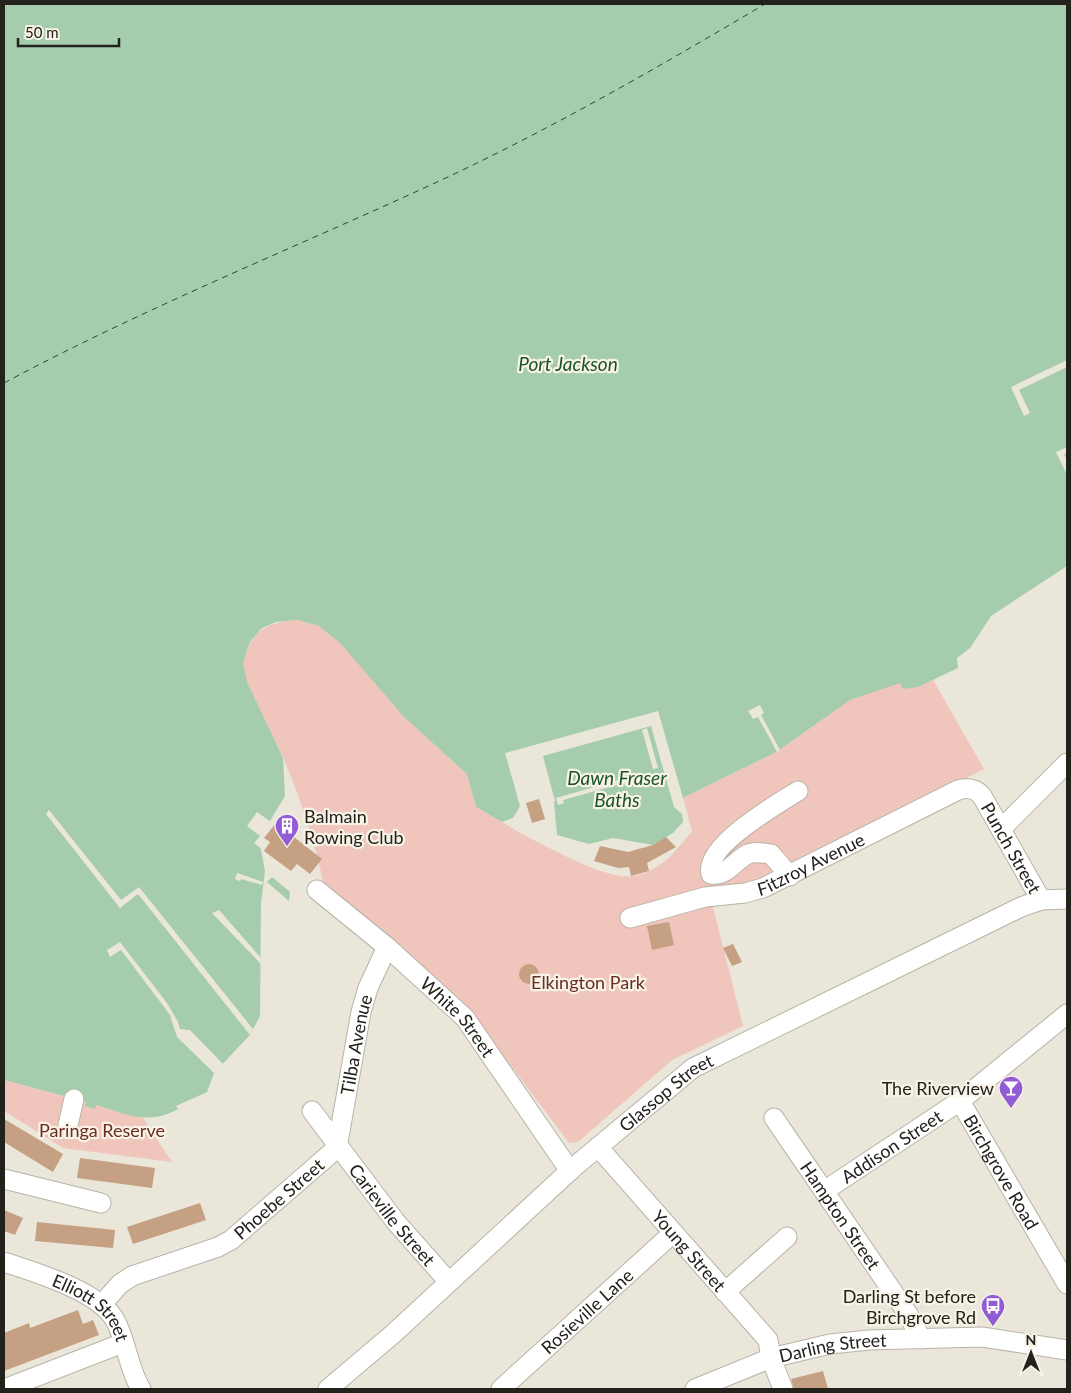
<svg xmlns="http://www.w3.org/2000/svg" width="1071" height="1393" font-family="Lato,sans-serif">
<rect width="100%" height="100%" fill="#eae6d9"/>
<g fill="#efc5bc">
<path d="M 297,620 L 319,626 L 342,644 L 404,717 L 467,774 L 476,807 C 505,824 601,882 633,876 C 661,871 675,852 692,831 L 683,798 L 778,751 L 850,700 L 900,682 L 918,687 L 933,680 L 984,769 L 781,872 L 762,880 L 709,891 L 743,1026 L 672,1060 L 578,1142 L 569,1143 L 469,1010 L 340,897 L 325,892 C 317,846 301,800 283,757 C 274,736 242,684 243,663 C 243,659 246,655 247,652 C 255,627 272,622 297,620 Z"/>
<polygon points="4,1080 143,1118 172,1162 63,1148 4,1111"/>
</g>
<g fill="#a5ccad">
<path d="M 4,4 L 1067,4 L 1067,566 L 991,616 L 970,648 L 957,658 L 958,668 L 918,687 L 903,689 L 900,683 L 850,700 L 778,751 L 683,798 L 658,711 L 505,753 L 520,806 L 513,818 L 502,822 L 476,807 L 467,774 L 404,717 L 341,644 L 319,626 L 297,620 L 276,622 L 262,628 L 250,642 L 243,663 L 247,682 L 283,758 L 285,796 L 259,839 L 265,871 L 261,904 L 260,1016 L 250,1035 L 214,1073 L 207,1092 L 176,1106 L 178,1109 C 147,1126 127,1114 96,1105 L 95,1109 L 85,1106 L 86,1102 L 4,1080 Z"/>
<polygon points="651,726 674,807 682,814 683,822 673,833 653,845 613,838 589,844 557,835 554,802 555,801 543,756"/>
<polygon points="272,877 290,892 289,901 267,882"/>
</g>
<g fill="#eae6d9">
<polygon points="1067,360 1067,367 1019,390 1030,413 1024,416 1011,387"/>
<polygon points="1067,447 1067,453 1064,454 1067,460 1067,475 1056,452"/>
<polygon points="760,705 764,713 761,715 780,750 777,752 758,717 753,719 748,711"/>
<polygon points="647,728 658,768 653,769 642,730"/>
<polygon points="629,777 631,784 625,786 624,783 563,800 564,803 558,805 556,798"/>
<polygon points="49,810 121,900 139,887 253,1029 250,1035 138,894 120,908 46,814"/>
<polygon points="257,812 271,822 262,840 264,851 254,843 260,836 247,826"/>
<polygon points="237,873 263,882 262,885 241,879 240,881 235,879"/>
<polygon points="219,910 262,959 261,964 212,913"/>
<polygon points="120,942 167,1003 178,1022 180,1029 190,1030 224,1065 214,1073 177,1037 170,1015 121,950 110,957 107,950"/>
</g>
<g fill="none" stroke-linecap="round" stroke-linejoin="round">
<path stroke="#17532b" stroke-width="1" stroke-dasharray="6 5" stroke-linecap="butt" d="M 4,383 C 148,306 302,245 450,176 C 558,125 662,65 765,4"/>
</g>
<g fill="#c5a082">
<polygon points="539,799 545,819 532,823 526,803"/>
<polygon points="276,823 322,859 310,874 297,864 291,871 264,851 270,842 264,838"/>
<polygon points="666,837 676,847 647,863 649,871 631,876 629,867 618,868 594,861 600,846 628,852 653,845"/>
<polygon points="669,922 674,945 652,950 647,926"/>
<polygon points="733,944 742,962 732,966 723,948"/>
<circle cx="529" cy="974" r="10"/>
<polygon points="4,1119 63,1154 53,1172 4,1142"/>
<polygon points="80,1158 155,1168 152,1188 77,1178"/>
<polygon points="200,1203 206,1220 133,1244 127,1227"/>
<polygon points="4,1210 23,1218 15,1235 4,1231"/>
<polygon points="37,1222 115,1230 113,1248 35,1241"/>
<polygon points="78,1310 83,1324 93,1320 99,1335 4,1371 4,1333 29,1323 30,1328"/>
<polygon points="823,1371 828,1389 794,1389 791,1379"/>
</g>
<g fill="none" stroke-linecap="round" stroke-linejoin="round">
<defs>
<g id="minor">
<polyline points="1001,829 1067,763"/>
<path d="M 790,876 L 771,854 C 764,853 753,851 746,855 C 734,862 727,876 711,874 C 703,847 777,804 798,791"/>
<path id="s1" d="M 317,890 L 387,947 L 465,1018 L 570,1171"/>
<path id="s2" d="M 630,918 L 705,897 L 745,893 L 763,888 L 958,790 C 968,787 975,788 982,796 L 1041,900"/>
<path id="s3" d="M 960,1101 L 1067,1284"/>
<path id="s4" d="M 312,1111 L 395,1221 L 448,1281"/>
<path id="s5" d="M 774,1118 L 908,1314 L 921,1339"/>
<polyline points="68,1125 74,1099"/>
<path id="s6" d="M 598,1147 L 768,1340 L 771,1358 L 783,1389"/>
<path id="s7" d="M 337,1148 L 361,1012 L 368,988 L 387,947"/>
<polyline points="4,1179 101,1203"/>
<path id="s8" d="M 824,1191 L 960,1101 L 1067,1014"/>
<path id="s9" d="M 4,1262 C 34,1272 99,1291 115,1320 C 127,1342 128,1368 141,1389"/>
<polyline points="725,1292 787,1237"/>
<path id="s10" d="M 102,1304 L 120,1284 L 132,1276 L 218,1247 L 231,1240 L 337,1148"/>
<polyline points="4,1389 123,1343"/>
<path id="s11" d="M 328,1389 L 393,1334 L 574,1167 L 693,1068 L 1021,907 L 1041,900 L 1067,899"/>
<path id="s12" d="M 501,1389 L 673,1233"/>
<path id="s13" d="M 695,1389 L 771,1358 L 830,1344 L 869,1340 L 982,1337 L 1067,1350"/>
</g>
</defs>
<use href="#minor" stroke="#b8b3a7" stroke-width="21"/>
<use href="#minor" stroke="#fff" stroke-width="19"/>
</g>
<defs>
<symbol id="building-pin" viewBox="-11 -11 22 30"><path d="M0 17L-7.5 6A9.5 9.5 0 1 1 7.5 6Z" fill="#925cd5" stroke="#f8f3e6"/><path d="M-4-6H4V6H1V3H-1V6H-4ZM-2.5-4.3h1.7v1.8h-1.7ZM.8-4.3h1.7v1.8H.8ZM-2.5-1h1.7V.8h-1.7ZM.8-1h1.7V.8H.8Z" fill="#fff"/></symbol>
<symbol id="bar-pin" viewBox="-11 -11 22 30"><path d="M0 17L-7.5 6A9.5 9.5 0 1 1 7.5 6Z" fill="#925cd5" stroke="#f8f3e6"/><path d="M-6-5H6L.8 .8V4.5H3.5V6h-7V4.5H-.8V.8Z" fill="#fff"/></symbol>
<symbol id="bus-pin" viewBox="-11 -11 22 30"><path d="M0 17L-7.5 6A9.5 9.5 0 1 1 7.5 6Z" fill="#925cd5" stroke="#f8f3e6"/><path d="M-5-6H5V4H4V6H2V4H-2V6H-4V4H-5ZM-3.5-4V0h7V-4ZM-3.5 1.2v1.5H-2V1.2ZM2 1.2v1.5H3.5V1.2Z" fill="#fff"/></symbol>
</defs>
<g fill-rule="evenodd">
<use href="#building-pin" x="273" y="812" width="28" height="38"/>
<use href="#bar-pin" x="997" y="1074" width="28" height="38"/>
<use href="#bus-pin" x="979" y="1292" width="28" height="38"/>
</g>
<g text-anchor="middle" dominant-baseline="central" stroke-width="4.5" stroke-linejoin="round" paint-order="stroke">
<g font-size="18" fill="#22211c" stroke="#f8f3e6" text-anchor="end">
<text x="304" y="816" text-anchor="start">Balmain<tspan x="304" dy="21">Rowing Club</tspan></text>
<text x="994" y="1088">The Riverview</text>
<text x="976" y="1296">Darling St before<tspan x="976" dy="21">Birchgrove Rd</tspan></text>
</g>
<g font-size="18" fill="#22211c" stroke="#f8f3e6">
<text stroke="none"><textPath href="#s2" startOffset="441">Punch Street</textPath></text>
<text stroke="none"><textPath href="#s2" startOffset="190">Fitzroy Avenue</textPath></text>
<text stroke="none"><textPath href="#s1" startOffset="190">White Street</textPath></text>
<text stroke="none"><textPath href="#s7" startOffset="105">Tilba Avenue</textPath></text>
<text stroke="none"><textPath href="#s11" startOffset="450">Glassop Street</textPath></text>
<text stroke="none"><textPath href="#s8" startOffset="81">Addison Street</textPath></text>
<text stroke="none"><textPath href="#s3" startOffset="82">Birchgrove Road</textPath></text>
<text stroke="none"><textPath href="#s10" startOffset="210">Phoebe Street</textPath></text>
<text stroke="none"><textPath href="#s4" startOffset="131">Carieville Street</textPath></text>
<text stroke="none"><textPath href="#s5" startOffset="118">Hampton Street</textPath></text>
<text stroke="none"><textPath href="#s6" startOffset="138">Young Street</textPath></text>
<text stroke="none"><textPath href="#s12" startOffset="116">Rosieville Lane</textPath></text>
<text stroke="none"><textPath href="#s9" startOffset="101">Elliott Street</textPath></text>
<text stroke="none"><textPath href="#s13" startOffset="145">Darling Street</textPath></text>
</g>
<g font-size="18" fill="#6a2d22" stroke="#f8f3e6">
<text x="588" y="982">Elkington Park</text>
<text x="102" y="1130">Paringa Reserve</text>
</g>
<g font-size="19" font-style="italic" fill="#17532b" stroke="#f8f3e6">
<text x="568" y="363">Port Jackson</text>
<text x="617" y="777">Dawn Fraser<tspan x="617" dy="22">Baths</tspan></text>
</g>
</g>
<rect width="1071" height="1393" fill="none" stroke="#22211c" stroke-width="10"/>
<g transform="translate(1031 1353)" stroke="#f8f3e6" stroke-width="4" paint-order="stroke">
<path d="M0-4L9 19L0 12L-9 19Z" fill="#22211c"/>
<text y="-8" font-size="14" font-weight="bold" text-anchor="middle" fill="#22211c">N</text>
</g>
<path d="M18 38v8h101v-8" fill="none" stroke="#22211c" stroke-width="2.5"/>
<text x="25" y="38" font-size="15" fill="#22211c" stroke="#f8f3e6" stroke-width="4" paint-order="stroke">50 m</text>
</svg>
